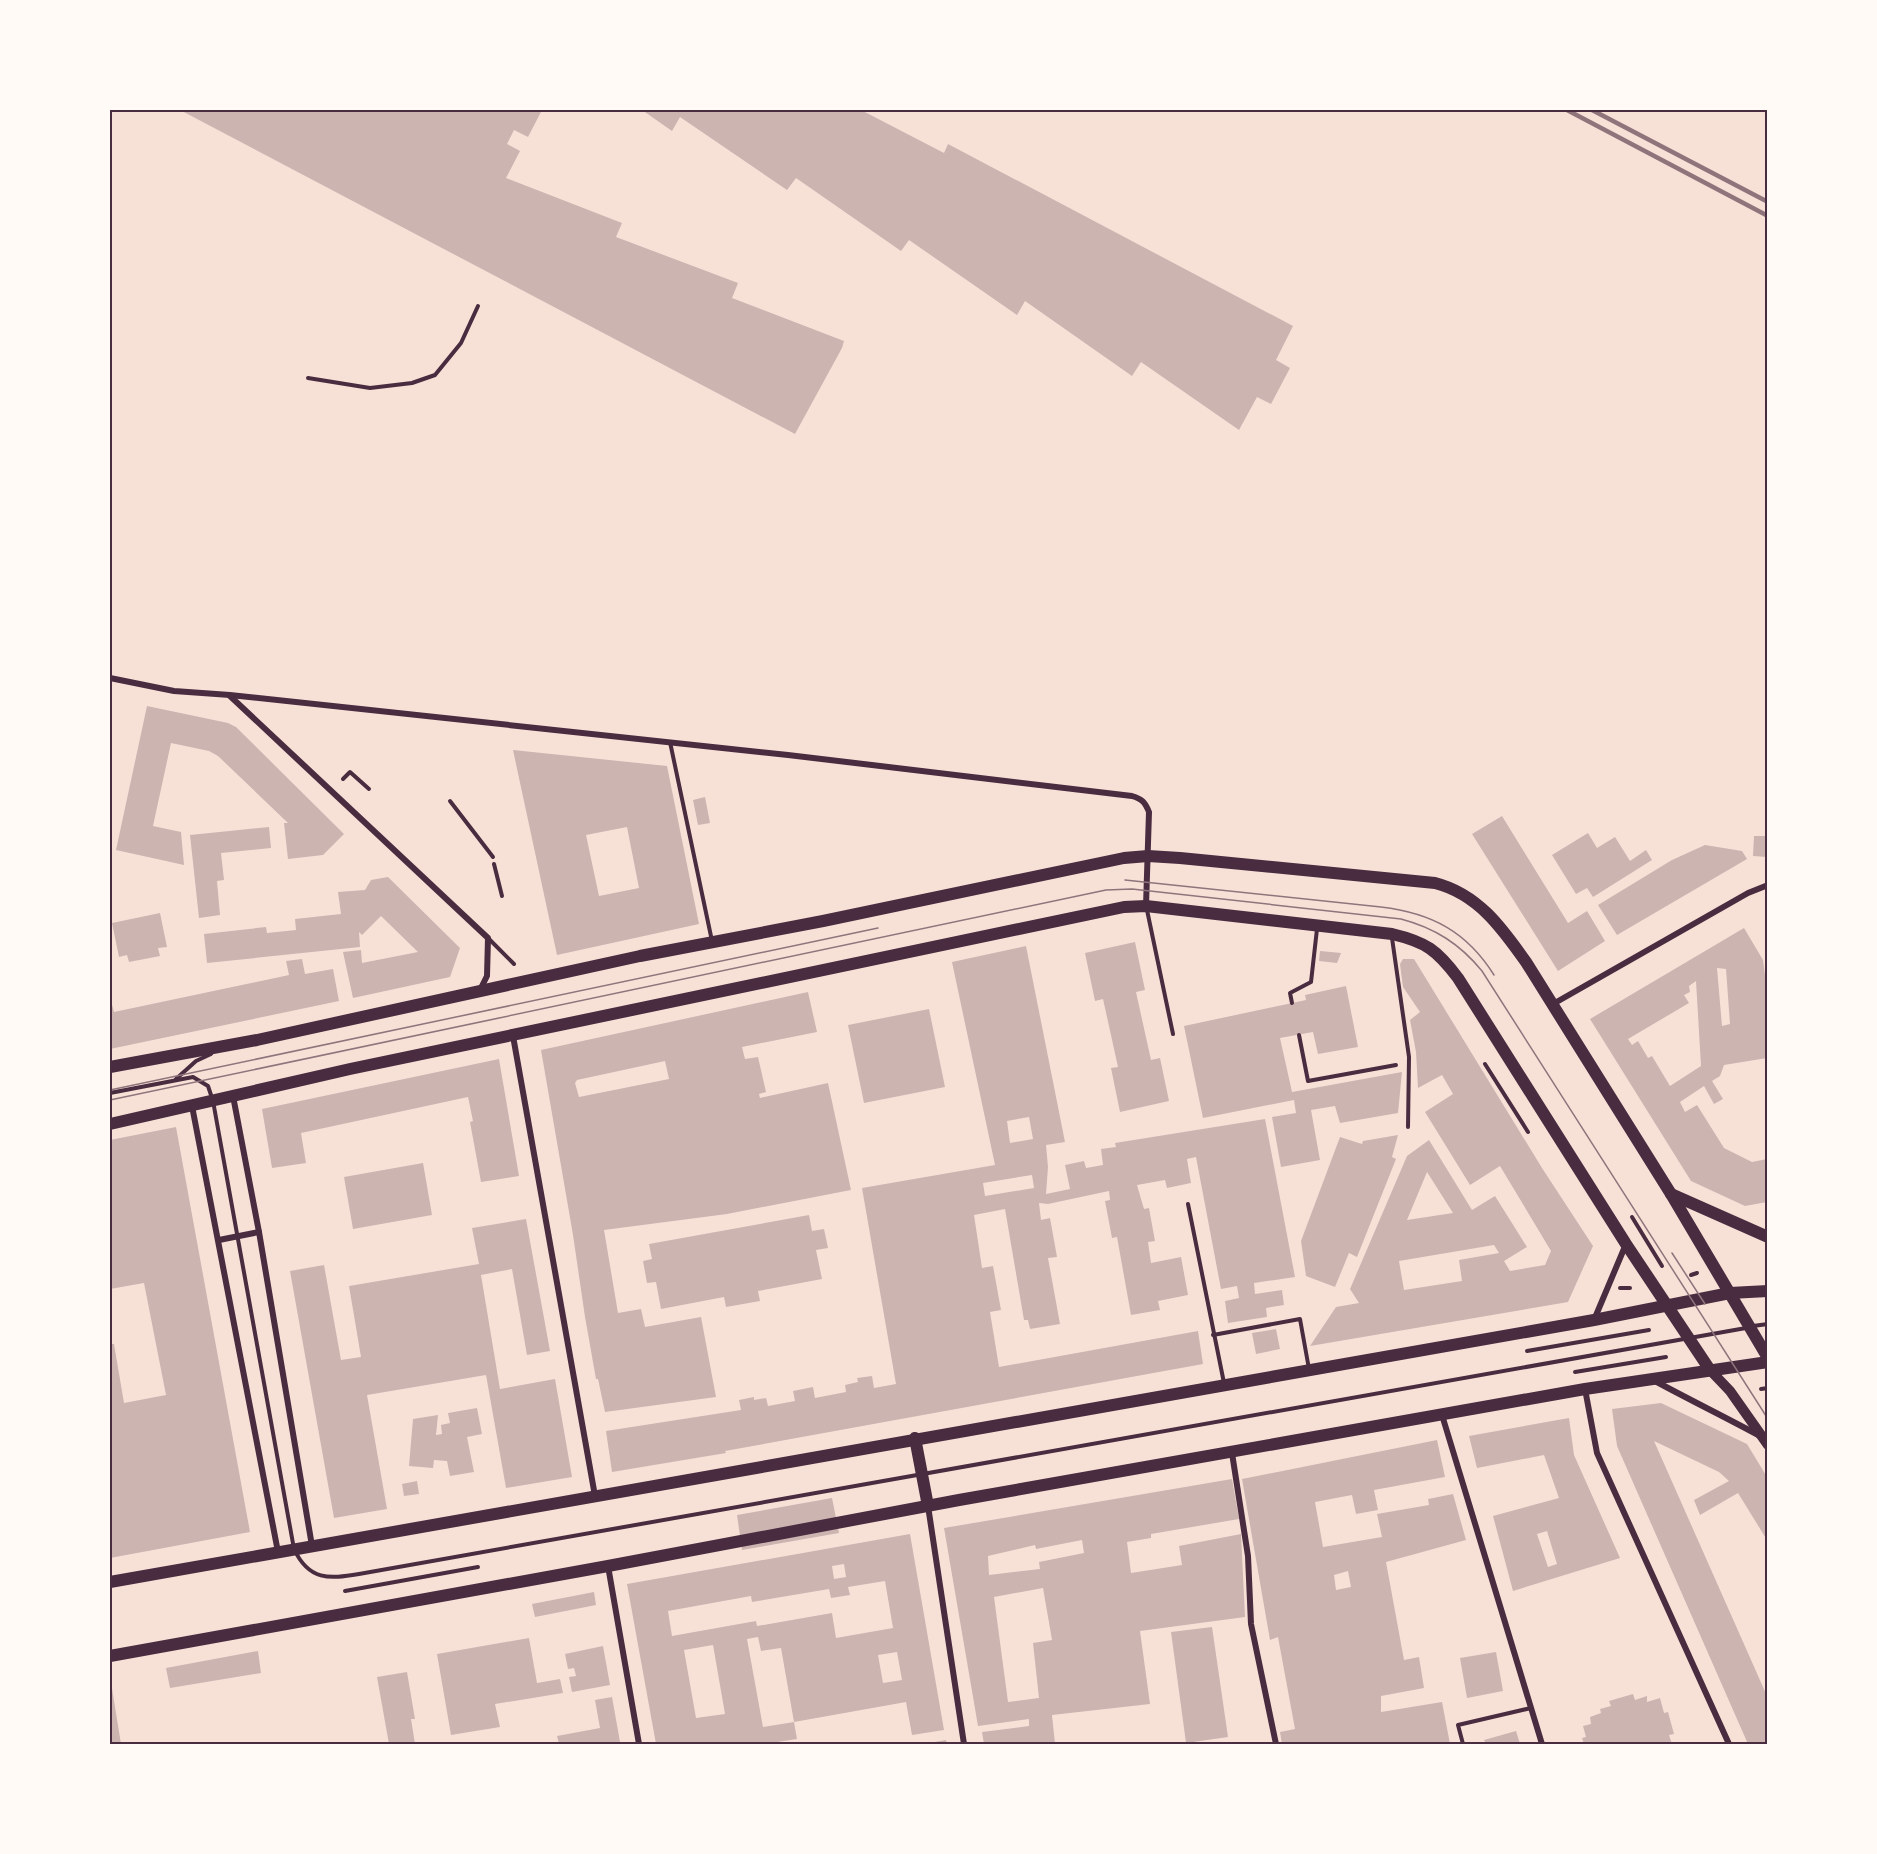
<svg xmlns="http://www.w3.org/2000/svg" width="1877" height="1854" font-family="Overpass,sans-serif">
<rect width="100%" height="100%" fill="#f7e1d7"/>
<g fill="#ccb4b1" fill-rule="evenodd">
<polygon points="180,110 542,110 528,137 514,130 507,144 520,151 506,178 622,223 616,237 738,283 732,298 844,341 842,348 795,434"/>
<polygon points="642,110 861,110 944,153 948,144 1293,326 1276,360 1290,368 1271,404 1257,397 1239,430 1141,362 1132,376 1025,301 1017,315 909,240 901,251 796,178 787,190 680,117 672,131"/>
<polygon points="147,706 228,723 236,727 344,834 323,855 288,859 284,823 288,823 218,756 209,751 171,743 153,826 181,832 184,865 116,850"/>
<path d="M 513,750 L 667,766 L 699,924 L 557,955 ZM 627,827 L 639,888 L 599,896 L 586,835 Z"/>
<polygon points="705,797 710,823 698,825 693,800"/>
<polygon points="1502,816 1568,923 1587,911 1605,941 1558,971 1472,834"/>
<polygon points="269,827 271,848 221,853 224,880 217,881 220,915 199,918 190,835"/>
<polygon points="1588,833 1597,848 1615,837 1630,861 1646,850 1652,860 1593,897 1587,888 1576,894 1552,855"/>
<polygon points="1754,836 1767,836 1767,857 1753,856"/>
<polygon points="1705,845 1742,851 1747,859 1617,935 1598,905 1672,860"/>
<polygon points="388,877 460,948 450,977 353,998 343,952 361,950 362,963 418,952 381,916 362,935 359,932 360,947 207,963 204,934 266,927 267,933 296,930 295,919 341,914 338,892 365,890 371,880"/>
<polygon points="160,913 167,947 158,948 160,956 129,962 127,955 119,957 112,923"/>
<path d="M 1744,928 L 1763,960 L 1767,990 L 1767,1058 L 1724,1065 L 1720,1076 L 1712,1081 L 1723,1099 L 1714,1104 L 1704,1086 L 1680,1102 L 1685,1112 L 1697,1105 L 1724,1148 L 1752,1162 L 1767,1159 L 1767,1202 L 1745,1206 L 1691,1181 L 1590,1019 ZM 1717,968 L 1726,969 L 1730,1024 L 1722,1026 ZM 1696,981 L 1701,1066 L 1670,1086 L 1652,1056 L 1648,1058 L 1638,1041 L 1632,1045 L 1628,1039 L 1689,1003 L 1684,995 L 1690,992 L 1689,986 Z"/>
<polygon points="1135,942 1145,990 1136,992 1151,1060 1160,1058 1169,1101 1120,1112 1111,1068 1118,1067 1103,999 1095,1001 1085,953"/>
<path d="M 1026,946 L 1065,1142 L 1046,1145 L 1048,1167 L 1046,1194 L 1070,1189 L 1065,1165 L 1084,1161 L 1086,1168 L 1103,1165 L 1101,1149 L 1116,1147 L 1115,1143 L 1265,1119 L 1295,1277 L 1254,1283 L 1255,1294 L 1282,1290 L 1284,1305 L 1266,1308 L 1267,1317 L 1228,1323 L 1225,1301 L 1239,1298 L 1237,1286 L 1221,1289 L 1196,1157 L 1187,1159 L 1191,1183 L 1167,1188 L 1165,1180 L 1137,1185 L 1144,1209 L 1149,1208 L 1155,1241 L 1148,1242 L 1151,1263 L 1181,1257 L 1188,1295 L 1158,1301 L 1160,1310 L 1131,1315 L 1117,1237 L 1112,1238 L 1105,1201 L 1110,1200 L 1109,1191 L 1048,1204 L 1039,1203 L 1041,1220 L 1050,1218 L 1057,1257 L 1048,1258 L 1060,1324 L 1030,1329 L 1028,1320 L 1024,1320 L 1005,1209 L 974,1215 L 982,1268 L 993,1266 L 1001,1310 L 990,1312 L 999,1367 L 1198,1331 L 1203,1364 L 725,1451 L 726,1453 L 612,1472 L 606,1431 L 741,1410 L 739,1400 L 754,1397 L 754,1400 L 766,1398 L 768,1406 L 795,1401 L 793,1391 L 813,1387 L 815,1398 L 846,1392 L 845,1385 L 858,1382 L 857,1378 L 872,1376 L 874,1388 L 896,1384 L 862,1188 L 995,1165 L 952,962 ZM 1029,1117 L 1033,1139 L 1010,1143 L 1007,1121 ZM 1032,1175 L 1034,1188 L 985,1196 L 983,1183 Z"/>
<polygon points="1320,951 1331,952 1341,953 1337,963 1319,961"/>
<polygon points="302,959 305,974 333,969 339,1001 110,1049 110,997 114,1012 289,975 286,961"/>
<path d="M 1403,959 L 1414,959 L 1542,1168 L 1593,1246 L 1568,1302 L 1310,1346 L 1336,1307 L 1359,1303 L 1350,1289 L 1407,1156 L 1429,1140 L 1472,1210 L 1495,1196 L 1527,1247 L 1504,1261 L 1510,1271 L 1545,1265 L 1551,1251 L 1500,1166 L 1470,1185 L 1425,1112 L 1453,1094 L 1442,1075 L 1418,1088 L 1416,1052 L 1410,1020 L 1420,1012 L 1403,987 L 1400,964 ZM 1427,1172 L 1453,1213 L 1407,1220 ZM 1494,1245 L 1499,1253 L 1459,1260 L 1462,1281 L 1404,1290 L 1399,1261 Z"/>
<polygon points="1346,986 1358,1047 1318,1054 1313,1032 1280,1038 1292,1092 1402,1072 1398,1113 1340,1123 1335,1106 1311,1110 1320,1160 1281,1167 1272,1117 1296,1113 1294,1100 1203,1118 1184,1026 1306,1000 1305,995"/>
<path d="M 808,992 L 817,1032 L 742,1047 L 745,1059 L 758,1057 L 766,1092 L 759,1094 L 760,1098 L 828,1083 L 851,1190 L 727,1214 L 604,1230 L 618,1313 L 641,1309 L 645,1327 L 701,1317 L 716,1397 L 605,1412 L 598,1379 L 596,1379 L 585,1317 L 573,1235 L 541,1050 ZM 665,1061 L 669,1079 L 579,1097 L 575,1083 L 577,1080 Z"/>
<polygon points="929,1009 945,1087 864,1103 848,1025"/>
<polygon points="499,1059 519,1176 481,1182 470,1122 473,1121 468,1097 301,1133 306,1163 272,1168 262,1109"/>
<polygon points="176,1127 250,1532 110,1558 110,1344 114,1344 124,1403 166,1395 144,1283 110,1289 110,1140"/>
<polygon points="1398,1135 1392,1157 1396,1159 1357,1257 1349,1253 1335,1287 1306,1276 1301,1241 1340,1137 1362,1144 1363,1141"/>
<polygon points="423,1163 432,1215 353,1229 344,1177"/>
<polygon points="809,1215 812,1231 824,1229 828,1248 816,1250 822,1279 758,1291 760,1301 726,1307 724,1297 661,1309 656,1282 647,1283 643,1261 652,1259 649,1244"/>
<polygon points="526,1219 550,1351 527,1355 512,1269 481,1275 500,1389 555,1379 572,1477 506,1488 486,1375 367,1395 387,1509 334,1518 290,1271 324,1265 341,1360 361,1357 349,1286 479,1264 472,1228"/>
<polygon points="1276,1329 1280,1349 1256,1354 1252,1333"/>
<polygon points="1661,1403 1747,1444 1767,1477 1767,1540 1738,1493 1700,1515 1694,1500 1729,1481 1719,1472 1654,1441 1767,1696 1767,1744 1748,1744 1617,1446 1612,1409"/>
<polygon points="477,1408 482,1434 467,1437 474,1472 450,1476 447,1461 434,1460 433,1468 409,1466 413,1419 438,1415 436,1435 442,1434 441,1425 450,1423 448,1413"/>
<path d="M 1569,1418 L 1574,1455 L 1620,1558 L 1513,1591 L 1493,1516 L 1559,1498 L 1544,1455 L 1477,1468 L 1469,1436 ZM 1547,1531 L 1557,1564 L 1548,1567 L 1537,1534 Z"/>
<path d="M 1437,1440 L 1445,1477 L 1374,1490 L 1378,1510 L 1356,1514 L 1352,1495 L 1315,1502 L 1323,1547 L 1382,1537 L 1377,1514 L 1429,1505 L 1428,1499 L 1453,1494 L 1466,1540 L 1386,1562 L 1404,1660 L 1419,1657 L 1424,1688 L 1381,1696 L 1381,1712 L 1442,1702 L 1450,1744 L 1282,1744 L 1280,1732 L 1295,1729 L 1278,1637 L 1270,1640 L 1242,1479 ZM 1348,1571 L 1351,1587 L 1336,1590 L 1334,1575 Z"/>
<path d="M 1232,1479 L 1239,1519 L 1151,1534 L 1151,1538 L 1127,1542 L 1131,1573 L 1182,1565 L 1179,1546 L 1241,1534 L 1245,1617 L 1140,1631 L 1150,1704 L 1052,1715 L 1055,1744 L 984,1744 L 982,1732 L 1029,1726 L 1029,1719 L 978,1726 L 944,1528 ZM 1082,1540 L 1084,1553 L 1039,1562 L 1040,1569 L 989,1575 L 988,1556 L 1035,1545 L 1036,1549 ZM 1043,1588 L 1052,1640 L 1033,1643 L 1039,1698 L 1008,1702 L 994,1597 Z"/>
<polygon points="417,1481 419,1494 404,1496 402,1484"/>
<polygon points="832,1498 839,1533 742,1550 737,1515"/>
<path d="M 910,1534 L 944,1730 L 912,1735 L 906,1702 L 794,1722 L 797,1739 L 764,1744 L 656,1744 L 627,1584 ZM 844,1564 L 846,1577 L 834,1579 L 832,1566 ZM 885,1581 L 893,1628 L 836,1638 L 832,1613 L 757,1626 L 756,1621 L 672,1636 L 668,1611 L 751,1596 L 752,1602 L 829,1589 L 831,1598 L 850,1595 L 848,1587 ZM 758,1637 L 761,1651 L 781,1648 L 794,1722 L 763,1727 L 747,1639 ZM 713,1645 L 725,1714 L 696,1718 L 684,1650 ZM 897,1652 L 902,1680 L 883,1683 L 878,1655 Z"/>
<polygon points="594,1592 596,1605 535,1617 532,1604"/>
<polygon points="1212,1627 1228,1737 1186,1743 1171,1632"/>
<polygon points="529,1638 537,1683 560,1679 563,1693 495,1704 500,1727 451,1735 437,1654"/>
<polygon points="603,1646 610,1685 572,1692 569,1677 576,1676 574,1668 568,1669 565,1654"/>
<polygon points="258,1651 261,1673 170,1688 166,1668"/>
<polygon points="1496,1652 1503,1691 1467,1698 1460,1658"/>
<polygon points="407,1672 415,1719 411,1719 415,1744 389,1744 377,1677"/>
<polygon points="110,1682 111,1682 121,1744 110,1744"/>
<polygon points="1633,1694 1635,1700 1647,1696 1647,1702 1660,1698 1664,1713 1668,1712 1674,1734 1669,1735 1672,1744 1584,1744 1582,1738 1586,1737 1583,1726 1591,1724 1590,1717 1601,1713 1600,1709 1611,1706 1609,1701"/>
<polygon points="612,1697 620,1742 605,1744 559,1744 557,1736 600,1728 595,1700"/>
<polygon points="1516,1731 1520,1744 1486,1744 1484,1740"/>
<polygon points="946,1740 947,1744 929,1744 929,1743"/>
</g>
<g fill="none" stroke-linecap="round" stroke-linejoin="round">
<g stroke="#4a2c40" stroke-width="4">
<polyline points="343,779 350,772 369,789"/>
<polyline points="450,801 493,857"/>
<polyline points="494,864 502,896"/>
<polyline points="1485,1064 1528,1132"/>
<polyline points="1632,1217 1662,1266"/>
<polyline points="1691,1275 1697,1273"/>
<polyline points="1620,1288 1630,1288"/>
<polyline points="1527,1351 1649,1330"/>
<polyline points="1575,1372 1666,1357"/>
<polyline points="1761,1389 1768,1388"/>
<polyline points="345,1591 478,1567"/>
</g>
<g stroke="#4a2c40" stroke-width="4">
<polyline points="308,378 370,388 412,383 435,375 461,343 478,306"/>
<polyline points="670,742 712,941"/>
<polyline points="1147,910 1173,1034"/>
<polyline points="1392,938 1409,1057 1408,1127"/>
<polyline points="489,939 514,964"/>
<polyline points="1292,1003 1290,993 1311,982 1317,929"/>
<polyline points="1299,1035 1308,1081 1396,1065"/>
<polyline points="176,1079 196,1061 211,1054"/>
<path d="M 110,1093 L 193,1077 L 208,1086 L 213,1101 L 294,1549 C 309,1581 329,1579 359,1574 L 1746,1328"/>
<polyline points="1188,1204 1224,1383"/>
<polyline points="1753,1326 1768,1324"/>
<polyline points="1213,1335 1300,1319 1309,1369"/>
<polyline points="1463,1744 1458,1725 1531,1708"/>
</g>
<g stroke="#4a2c40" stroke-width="6">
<path d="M 110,678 L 174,691 L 230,695 L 788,755 L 1132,796 C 1142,799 1145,802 1149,812 L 1146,906"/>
<polyline points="230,696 488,938 487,976 480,990"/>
<polyline points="1553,1004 1748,893 1768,885"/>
<polyline points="513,1036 595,1496"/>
<polyline points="233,1096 259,1232 312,1546"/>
<polyline points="192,1106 278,1552"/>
<polyline points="219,1240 259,1232"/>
<polyline points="1594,1320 1626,1244"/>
<path d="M 1655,1381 C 1690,1400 1725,1417 1760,1436"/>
<polyline points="1585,1389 1597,1453 1729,1744"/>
<polyline points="1442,1415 1542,1744"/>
<polyline points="1232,1453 1248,1556 1251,1624 1276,1744"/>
<polyline points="928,1506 964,1744"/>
<polyline points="608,1566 639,1744"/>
</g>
<polyline stroke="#4a2c40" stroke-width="10" points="1710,1370 1730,1391 1768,1445"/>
<g stroke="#4a2c40" stroke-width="12">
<path d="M 110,1067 L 257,1040 L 640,956 L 823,921 L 1124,858 L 1148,856 L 1180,858 L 1435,883 C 1478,894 1502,928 1526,962 L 1671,1194 L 1768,1358"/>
<path d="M 110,1124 L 350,1069 L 1124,907 L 1146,906 L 1392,934 C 1426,942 1437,950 1458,978 L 1626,1244 L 1710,1370"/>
<polyline points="1671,1194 1768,1237"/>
</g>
<g stroke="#4a2c40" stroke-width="12">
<polyline points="915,1438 928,1506"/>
<polyline points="110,1582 1594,1320 1730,1293 1768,1291"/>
<polyline points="110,1656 608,1566 959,1500 1585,1389 1768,1362"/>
</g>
<g stroke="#8f747c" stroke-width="1.5">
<path d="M 1125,880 L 1381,907 C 1432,913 1467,932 1494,975"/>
<polyline points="110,1090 878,928"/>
<path d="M 110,1100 L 1106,890 L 1132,889 L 1401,919 C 1435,928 1460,944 1482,971 L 1768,1419"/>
<polyline points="1672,1253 1705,1304"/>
</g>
<g stroke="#8f747c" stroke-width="4.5">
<polyline points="1567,110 1768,216"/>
<polyline points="1592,110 1768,202"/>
</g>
</g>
<rect width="1877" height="1854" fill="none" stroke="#fffaf5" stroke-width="222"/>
<rect x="111" y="111" width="1655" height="1632" fill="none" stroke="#4a2c40" stroke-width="2"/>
</svg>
